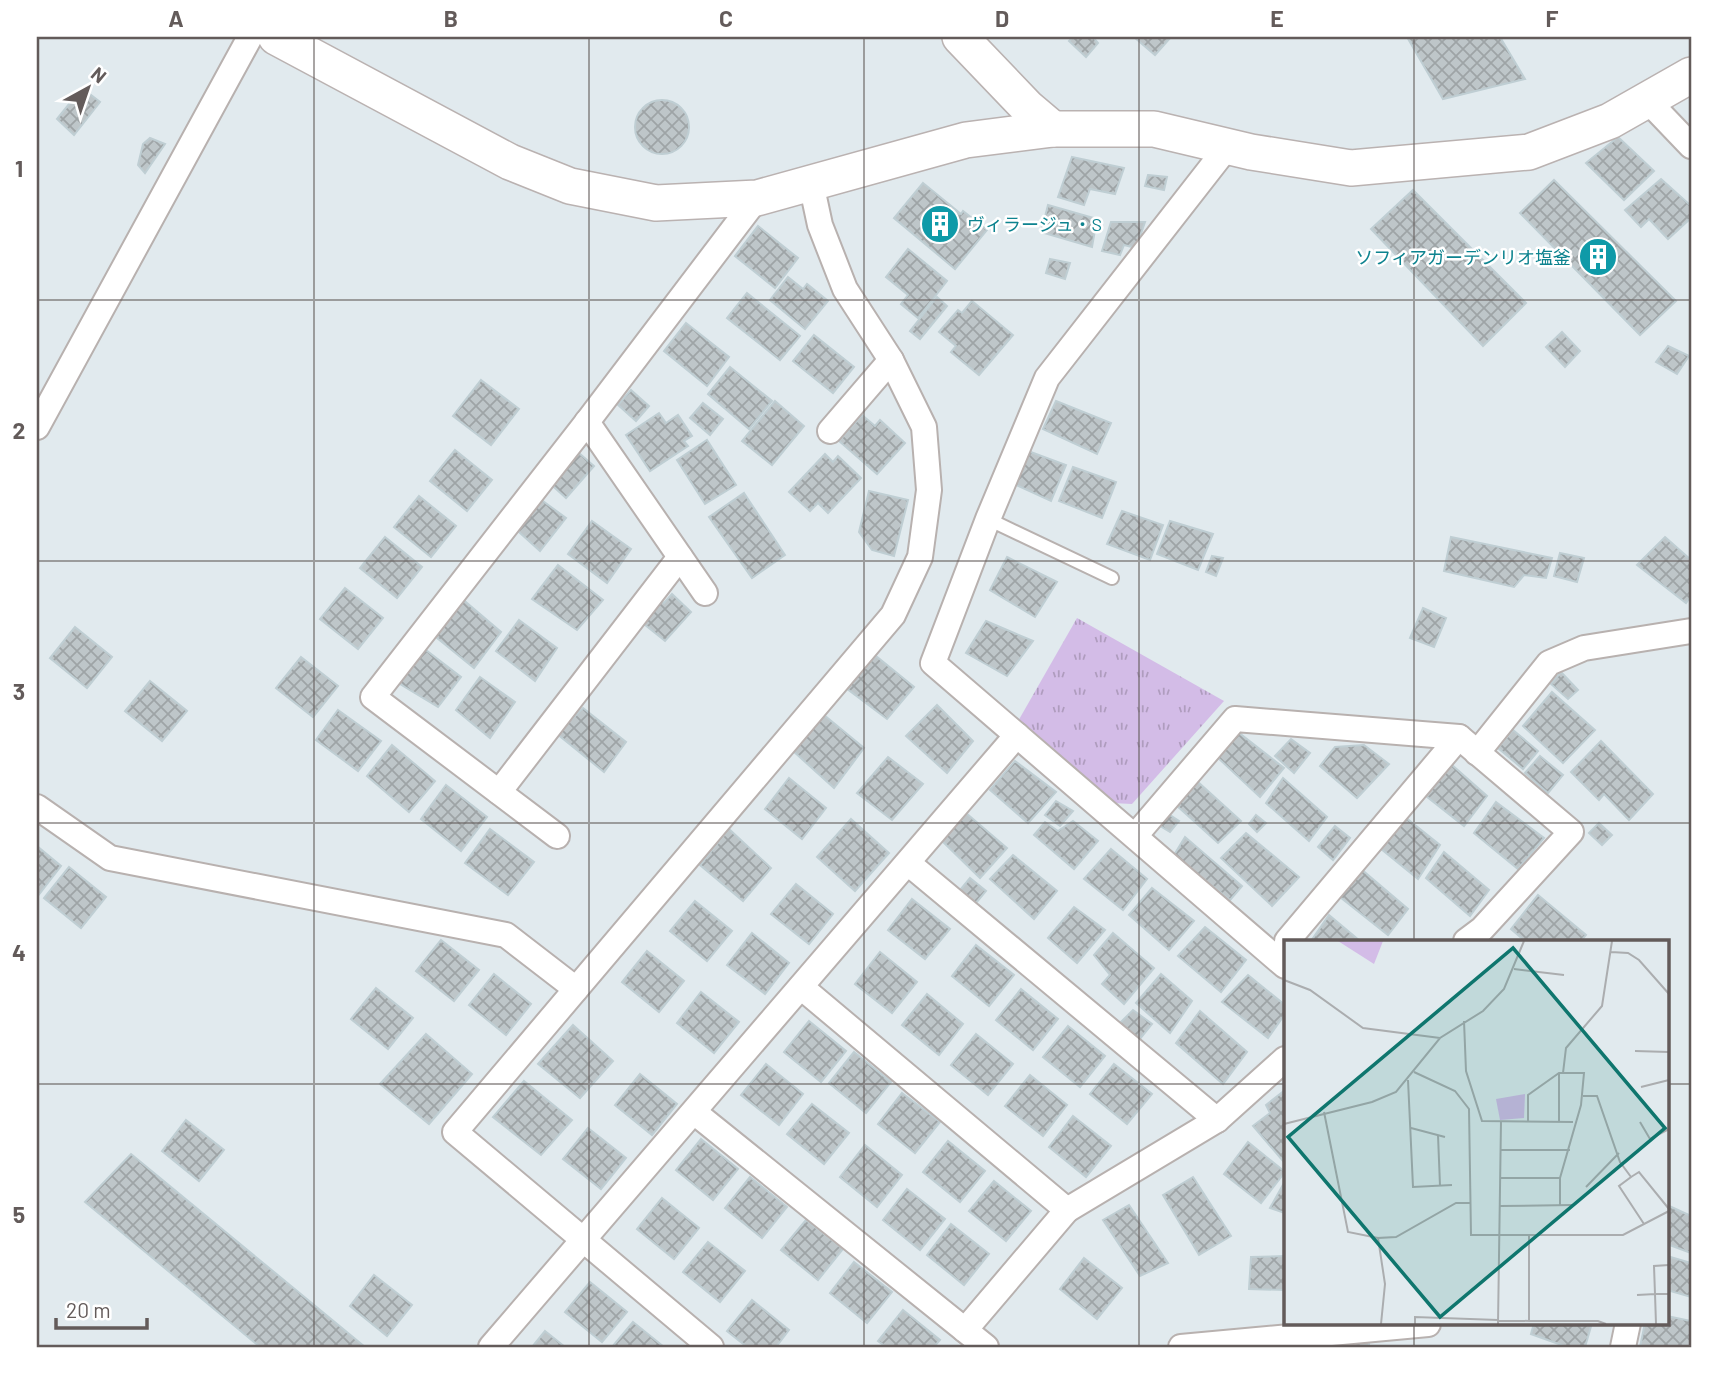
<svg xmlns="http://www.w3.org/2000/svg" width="1728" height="1384" font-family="Barlow,'Noto Sans JP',sans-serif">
<defs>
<pattern id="park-tufts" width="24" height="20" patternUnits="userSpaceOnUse" patternTransform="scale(1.75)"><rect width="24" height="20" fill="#d3bce7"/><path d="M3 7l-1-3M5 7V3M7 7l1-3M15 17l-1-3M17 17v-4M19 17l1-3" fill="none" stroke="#af9cbe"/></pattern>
<pattern id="building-cross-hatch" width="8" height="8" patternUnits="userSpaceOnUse" patternTransform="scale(1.75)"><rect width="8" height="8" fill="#bec6c9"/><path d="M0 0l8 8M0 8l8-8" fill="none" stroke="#9ea4a6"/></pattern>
</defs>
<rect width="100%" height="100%" fill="#e1eaee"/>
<polygon fill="url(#park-tufts)" points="1077,618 1224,701 1132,804 1112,803 1017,723"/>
<g fill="url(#building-cross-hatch)" stroke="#bfced3" stroke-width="2">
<polygon points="1073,37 1093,37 1098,43 1086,57 1069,41"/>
<polygon points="1134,37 1171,37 1155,55"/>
<polygon points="1407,37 1500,37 1525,79 1443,99"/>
<polygon points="82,88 100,102 74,135 57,119"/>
<circle cx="662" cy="127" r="27"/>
<polygon points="1618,137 1654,171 1624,200 1586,163"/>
<polygon points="150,138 165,144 145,173 138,165 143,144"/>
<polygon points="1072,157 1124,168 1115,194 1090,189 1084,205 1058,197"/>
<polygon points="1148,175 1167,177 1164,190 1145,186"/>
<polygon points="1661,179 1691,206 1691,218 1668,239 1649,219 1641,227 1625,210"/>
<polygon points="1554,180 1676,301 1640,335 1520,213"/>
<polygon points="923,183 961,214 963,211 987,230 955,269 894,218"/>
<polygon points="1413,190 1526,303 1483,346 1371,229"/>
<polygon points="1048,205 1097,219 1092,247 1041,232"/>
<polygon points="1111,222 1145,222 1136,248 1124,245 1120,255 1102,251"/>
<polygon points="758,226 798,258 775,288 735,256"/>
<polygon points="908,249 947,281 918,318 901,304 908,295 886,277"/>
<polygon points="1050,259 1070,263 1065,279 1046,273"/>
<polygon points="788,277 803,289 807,284 828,301 805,329 770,300"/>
<polygon points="747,293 800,336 780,360 727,318"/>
<polygon points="937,297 947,306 920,339 910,331"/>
<polygon points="972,301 1013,335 979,375 951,352 956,346 939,332 958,310 962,313"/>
<polygon points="686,323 729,357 707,386 664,351"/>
<polygon points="1562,332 1580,351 1565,367 1546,347"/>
<polygon points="814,335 854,367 833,393 793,361"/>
<polygon points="1668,346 1689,356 1677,374 1656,362"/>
<polygon points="730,367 772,401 749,429 708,394"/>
<polygon points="481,380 519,409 491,445 453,416"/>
<polygon points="631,390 649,406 636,421 618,405"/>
<polygon points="775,401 804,426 772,465 742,441"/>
<polygon points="1056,401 1111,423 1097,454 1043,429"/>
<polygon points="703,403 723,419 710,435 690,418"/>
<polygon points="659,413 666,423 678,415 692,436 684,441 688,446 650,471 626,435"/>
<polygon points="862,415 875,426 880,420 905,443 877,474 839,441"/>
<polygon points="707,440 736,485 705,504 677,460"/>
<polygon points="572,447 594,466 566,498 545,479"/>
<polygon points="455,450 492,480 467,511 430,481"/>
<polygon points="1028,451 1066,465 1051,501 1014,484"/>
<polygon points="825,454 833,462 838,456 861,478 828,513 818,503 810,511 789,492"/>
<polygon points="1073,467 1116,482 1102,518 1059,501"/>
<polygon points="869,491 908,500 894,556 872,550 859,532"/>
<polygon points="532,493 566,518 540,551 509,523"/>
<polygon points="744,493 785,555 752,578 709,517"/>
<polygon points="419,496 456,526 431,557 394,527"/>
<polygon points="1122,511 1163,525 1150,560 1107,544"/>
<polygon points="592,521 631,549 607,583 568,554"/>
<polygon points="1170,521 1213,534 1198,570 1157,554"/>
<polygon points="385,537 422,567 397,598 360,568"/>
<polygon points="1451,537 1552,558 1546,578 1524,575 1514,587 1444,571"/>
<polygon points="1665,537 1691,560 1691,596 1686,603 1637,565"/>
<polygon points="1560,553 1584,558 1577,582 1554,576"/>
<polygon points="1212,556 1223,558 1216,576 1206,572"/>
<polygon points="1007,557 1057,582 1035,617 990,590"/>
<polygon points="558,565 603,600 577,630 532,599"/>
<polygon points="345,588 383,618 358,649 320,619"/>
<polygon points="651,594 664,603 672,594 691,612 665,641 634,616"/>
<polygon points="460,597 501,632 474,668 431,633"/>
<polygon points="1423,608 1446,618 1434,647 1410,638"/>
<polygon points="519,620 557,648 535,681 496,651"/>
<polygon points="986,621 1033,641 1007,676 966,653"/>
<polygon points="75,627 112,657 87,688 50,658"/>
<polygon points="422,647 461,677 438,707 395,681"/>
<polygon points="876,656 914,687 887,719 846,688"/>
<polygon points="301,657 338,686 313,717 276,688"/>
<polygon points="1561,672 1578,690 1568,699 1551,684"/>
<polygon points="480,677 515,702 490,738 456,710"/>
<polygon points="150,681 187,711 162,741 125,711"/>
<polygon points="1552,692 1595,730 1563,763 1523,726"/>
<polygon points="937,705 973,741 947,773 906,736"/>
<polygon points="583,708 626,742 604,772 557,734"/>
<polygon points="338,710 381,741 358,771 316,740"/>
<polygon points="824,715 864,748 834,788 793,751"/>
<polygon points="1513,730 1538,751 1523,769 1498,748"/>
<polygon points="1238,732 1284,768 1260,797 1216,756"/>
<polygon points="1291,739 1310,753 1294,773 1275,756"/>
<polygon points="1601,741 1653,794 1629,820 1604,794 1599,800 1571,772"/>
<polygon points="392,745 435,781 409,812 367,776"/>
<polygon points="1364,745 1389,764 1357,798 1320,766 1335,747"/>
<polygon points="1540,756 1563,775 1548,793 1525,773"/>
<polygon points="888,757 923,784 892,820 857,793"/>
<polygon points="1015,761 1056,792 1028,823 990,790"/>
<polygon points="1452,765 1487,796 1464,826 1426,796"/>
<polygon points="789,778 826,808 802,839 765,809"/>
<polygon points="1283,778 1327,817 1309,841 1266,803"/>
<polygon points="1198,782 1241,821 1218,843 1177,806"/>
<polygon points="446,785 487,817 461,851 421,819"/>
<polygon points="1056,801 1073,811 1060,826 1045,815"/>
<polygon points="1496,802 1544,838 1518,869 1474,833"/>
<polygon points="966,813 1007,848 980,878 941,840"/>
<polygon points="1167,813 1179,821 1170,832 1157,824"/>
<polygon points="1256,815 1266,823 1257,832 1249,824"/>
<polygon points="1405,817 1440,845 1418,879 1380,848"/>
<polygon points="851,819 889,853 855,891 817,857"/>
<polygon points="1073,821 1098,841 1074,869 1034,835 1045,822 1058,831"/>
<polygon points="1599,823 1612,835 1602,845 1589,833"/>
<polygon points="1335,826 1350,838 1333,860 1318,847"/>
<polygon points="490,829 534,862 508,895 465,863"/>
<polygon points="729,829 771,868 743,901 700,865"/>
<polygon points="1246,833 1299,877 1272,906 1221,858"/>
<polygon points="1185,837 1242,886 1230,900 1174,855"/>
<polygon points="37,846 61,866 37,897"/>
<polygon points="1111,849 1147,879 1123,910 1084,879"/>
<polygon points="1444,852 1489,890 1470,916 1426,878"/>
<polygon points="1013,855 1057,891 1034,919 990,879"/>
<polygon points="69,867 106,897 81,928 44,898"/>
<polygon points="1361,869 1408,909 1388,935 1340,897"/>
<polygon points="970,878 986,891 976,903 960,890"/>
<polygon points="796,884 833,914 809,944 771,914"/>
<polygon points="1152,888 1194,921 1169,950 1129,915"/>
<polygon points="1538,895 1586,935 1581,941 1525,941 1511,929"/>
<polygon points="912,899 950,929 925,959 888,930"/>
<polygon points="695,901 732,931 707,961 670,931"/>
<polygon points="1074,907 1105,930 1077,963 1048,938"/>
<polygon points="1329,915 1360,941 1311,941"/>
<polygon points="1205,927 1246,960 1221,992 1178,956"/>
<polygon points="752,933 789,963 765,994 727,965"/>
<polygon points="1113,933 1154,968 1124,1004 1102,984 1110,975 1094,955"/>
<polygon points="441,940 479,970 454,1001 416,971"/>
<polygon points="976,945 1014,975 989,1006 952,976"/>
<polygon points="647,951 684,981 659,1012 622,982"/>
<polygon points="880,952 917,982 892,1013 855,984"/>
<polygon points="494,974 531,1004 506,1035 469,1005"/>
<polygon points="1161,974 1192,1001 1170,1033 1136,1003"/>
<polygon points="1248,975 1285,1005 1285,1014 1268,1038 1222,1002"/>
<polygon points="376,988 413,1018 388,1049 351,1019"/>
<polygon points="1021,989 1058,1019 1033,1050 996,1020"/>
<polygon points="701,992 739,1022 714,1053 677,1023"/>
<polygon points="927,994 963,1024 939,1055 902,1025"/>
<polygon points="1133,1010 1152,1024 1139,1040 1119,1024"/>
<polygon points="1200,1011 1247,1052 1223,1084 1176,1043"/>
<polygon points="809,1021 846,1051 821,1082 784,1052"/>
<polygon points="573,1025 613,1061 580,1098 538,1064"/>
<polygon points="1068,1026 1105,1056 1080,1087 1043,1057"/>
<polygon points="426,1034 472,1074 429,1124 380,1084"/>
<polygon points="976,1034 1013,1064 988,1095 951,1065"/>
<polygon points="854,1052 891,1082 866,1113 829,1083"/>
<polygon points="766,1064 803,1094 779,1125 741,1095"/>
<polygon points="1114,1064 1152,1094 1127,1124 1090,1094"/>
<polygon points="640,1074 677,1104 652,1135 615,1105"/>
<polygon points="1030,1075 1067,1105 1043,1136 1005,1106"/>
<polygon points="524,1081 572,1120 541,1155 493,1117"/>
<polygon points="1285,1090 1285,1159 1283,1161 1253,1126 1270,1113 1266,1105"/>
<polygon points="902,1093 940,1122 915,1153 878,1124"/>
<polygon points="812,1104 849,1133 824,1164 787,1134"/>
<polygon points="1073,1116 1111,1146 1086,1177 1049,1147"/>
<polygon points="186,1120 224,1150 199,1181 162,1151"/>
<polygon points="588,1128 626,1158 601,1189 563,1159"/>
<polygon points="701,1139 738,1169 713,1200 676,1170"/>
<polygon points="948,1141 985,1171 960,1202 923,1172"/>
<polygon points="1248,1142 1285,1172 1261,1203 1224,1174"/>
<polygon points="865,1145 902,1175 877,1207 840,1177"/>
<polygon points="131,1154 365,1347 260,1347 85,1202"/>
<polygon points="750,1177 787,1207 762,1238 725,1208"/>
<polygon points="1193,1177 1231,1236 1199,1255 1163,1195"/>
<polygon points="994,1181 1031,1211 1006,1241 969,1211"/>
<polygon points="1285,1181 1285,1213 1270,1208"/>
<polygon points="907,1189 945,1219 920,1250 883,1220"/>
<polygon points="662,1198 699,1228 674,1259 637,1229"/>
<polygon points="1129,1205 1168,1263 1140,1276 1103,1220"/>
<polygon points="1667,1205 1691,1216 1691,1253 1667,1244"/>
<polygon points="806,1220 843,1249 818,1280 781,1250"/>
<polygon points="951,1224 989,1254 964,1285 927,1255"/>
<polygon points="708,1242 745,1271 720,1302 683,1272"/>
<polygon points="1285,1256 1285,1290 1249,1289 1251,1257"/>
<polygon points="1667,1256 1691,1263 1691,1297 1667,1290"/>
<polygon points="1084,1258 1122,1288 1097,1319 1060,1289"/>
<polygon points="854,1262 892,1292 867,1323 830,1293"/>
<polygon points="374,1275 412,1305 387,1336 350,1306"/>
<polygon points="590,1282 627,1312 602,1342 565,1312"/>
<polygon points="752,1300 789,1330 776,1347 747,1347 727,1331"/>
<polygon points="903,1310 940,1340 934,1347 886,1347 878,1341"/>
<polygon points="1667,1316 1691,1321 1691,1347 1640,1347 1645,1323 1667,1323"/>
<polygon points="633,1322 664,1347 612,1347"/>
<polygon points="1534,1323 1592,1323 1585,1347 1567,1347 1531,1334"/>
<polygon points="545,1331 565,1347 532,1347"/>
<polygon points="1369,1341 1369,1347 1307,1347"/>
</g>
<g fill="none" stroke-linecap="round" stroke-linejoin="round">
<defs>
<polyline id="lane" points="988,519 1112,578"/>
<g id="street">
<polyline points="1647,100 1691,146"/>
<polyline points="1228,146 1047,378 988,519 933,663 1285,966"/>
<polyline points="587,422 705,593"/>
<polyline points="37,427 250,37"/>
<polyline points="830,431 891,360"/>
<polyline points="1477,753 1549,663 1584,648 1691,631"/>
<polyline points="499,792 680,557"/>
<polyline points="37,807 110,858 506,935 576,989"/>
<polyline points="557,836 373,697 587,422 757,198"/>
<polyline points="1135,836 1235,719 1459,737 1571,832 1482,929 1466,941"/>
<polyline points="908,863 1217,1120"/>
<polyline points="1287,941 1459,737"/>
<polyline points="801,987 1067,1210"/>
<polyline points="694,1112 986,1347"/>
<polyline points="965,1330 1067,1210 1217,1120 1285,1059"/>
<polyline points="491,1347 1017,735"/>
<polyline points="711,1347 455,1132 893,615 920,557 929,490 924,427 891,360 845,289 820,225 811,183"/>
<polyline points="1181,1347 1428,1324"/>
<polyline points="1623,1347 1628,1323"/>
</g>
<g id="secondary">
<polyline points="276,37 510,162 570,186 656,203 757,198 966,140 1053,129 1154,129 1251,152 1351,168 1529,152 1610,121 1691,75"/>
<polyline points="960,37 1027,107 1053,129"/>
</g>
</defs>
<use href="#lane" stroke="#b8b1af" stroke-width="16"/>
<use href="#street" stroke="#b8b1af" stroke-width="28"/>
<use href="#secondary" stroke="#bab2b1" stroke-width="38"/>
<use href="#lane" stroke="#fff" stroke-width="12"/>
<use href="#street" stroke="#fff" stroke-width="24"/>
<use href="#secondary" stroke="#fff" stroke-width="35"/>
</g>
<path fill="none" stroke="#635b5a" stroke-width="2" stroke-opacity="0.55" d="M 314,37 L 314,1347M 589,37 L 589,1347M 864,37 L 864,1347M 1139,37 L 1139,1347M 1414,37 L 1414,941M 37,300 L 1691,300M 37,561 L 1691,561M 37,823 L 1691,823M 37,1084 L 1285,1084M 1667,1084 L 1691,1084M 1414,1323 L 1414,1347"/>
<defs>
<symbol id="building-disc" viewBox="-11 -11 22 22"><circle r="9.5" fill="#0f9aa8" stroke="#fff"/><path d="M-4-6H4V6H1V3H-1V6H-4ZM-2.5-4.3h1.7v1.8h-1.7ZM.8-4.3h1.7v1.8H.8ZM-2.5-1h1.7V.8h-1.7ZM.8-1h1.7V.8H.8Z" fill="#fff"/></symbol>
</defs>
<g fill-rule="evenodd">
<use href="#building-disc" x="918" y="202" width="44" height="44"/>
<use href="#building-disc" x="1576" y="235" width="44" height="44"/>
</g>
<g text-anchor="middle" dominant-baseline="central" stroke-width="5" stroke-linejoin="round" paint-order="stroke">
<g font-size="18" fill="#0d838f" stroke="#fff" text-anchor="start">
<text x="967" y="224">ヴィラージュ・S</text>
<text x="1571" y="257" text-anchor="end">ソフィアガーデンリオ塩釜</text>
</g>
</g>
<g transform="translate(1284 940)">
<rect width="385" height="385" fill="#e1eaee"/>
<path d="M 54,1 L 99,1 L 90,24 Z" fill="#d3bce7"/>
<path d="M 241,154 L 240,178 L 216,180 L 212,159 Z" fill="#d3bce7"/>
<path fill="none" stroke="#abadaf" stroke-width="2" d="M 327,12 L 344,13 L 355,20 L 385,54M 230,29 L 280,35M 0,40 L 26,50 L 79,88 L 156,98M 180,81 L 182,131 L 198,181 L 289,182M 351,111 L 385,112M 130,132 L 171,151 L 185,169 L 187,295 L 339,295 L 385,271M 279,133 L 282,108 L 318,66 L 328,1M 124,140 L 129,247 L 168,245M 357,147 L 385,140M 299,156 L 313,156 L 336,222 L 347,237 L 335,246 L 360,284M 40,172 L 64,292 L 94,298M 244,182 L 244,155 L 275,133 L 300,133 L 297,165 L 276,238 L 276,265M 275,182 L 275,133M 356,182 L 366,199 L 385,189M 0,184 L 88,162 L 112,152 L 156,98 L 199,71 L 220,49 L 240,1M 127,188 L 161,197M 154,195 L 156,246M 217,210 L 286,210M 347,237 L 355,232 L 385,269M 217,238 L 276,238M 302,247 L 335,213M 216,266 L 288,265M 385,325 L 370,326 L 371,354 L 385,354M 353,355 L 371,354 L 372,384M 245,381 L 314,381 L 322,384M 97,384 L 101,344 L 94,298 L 112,297 L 172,263 L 187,263M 131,384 L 131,377 L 245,381 L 245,295M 214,384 L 217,181"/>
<path fill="#0f766e" fill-opacity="0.15" stroke="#0f766e" stroke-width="3.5" d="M 229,8 L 381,188 L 156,377 L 4,197 Z"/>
<rect width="385" height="385" fill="none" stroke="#635b5a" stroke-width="3.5"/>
</g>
<rect width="1728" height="1384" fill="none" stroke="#ffffff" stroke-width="77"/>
<g transform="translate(88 88) rotate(40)" stroke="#ffffff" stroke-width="5" paint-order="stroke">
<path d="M0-5L12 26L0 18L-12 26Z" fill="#635b5a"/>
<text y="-10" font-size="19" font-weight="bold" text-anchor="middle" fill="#635b5a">N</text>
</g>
<path d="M56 1318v10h91v-10" fill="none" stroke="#635b5a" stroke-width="3.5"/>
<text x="66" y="1318" font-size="21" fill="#635b5a" stroke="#ffffff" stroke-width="5" paint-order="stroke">20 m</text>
<rect x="38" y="38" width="1652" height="1308" fill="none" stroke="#635b5a" stroke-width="2.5"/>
<g font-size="23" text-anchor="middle" font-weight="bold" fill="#635b5a">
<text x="176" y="27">A</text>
<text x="451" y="27">B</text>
<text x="726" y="27">C</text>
<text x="1002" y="27">D</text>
<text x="1277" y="27">E</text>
<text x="1552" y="27">F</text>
<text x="19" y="177">1</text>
<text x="19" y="439">2</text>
<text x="19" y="700">3</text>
<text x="19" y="961">4</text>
<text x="19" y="1223">5</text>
</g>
</svg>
